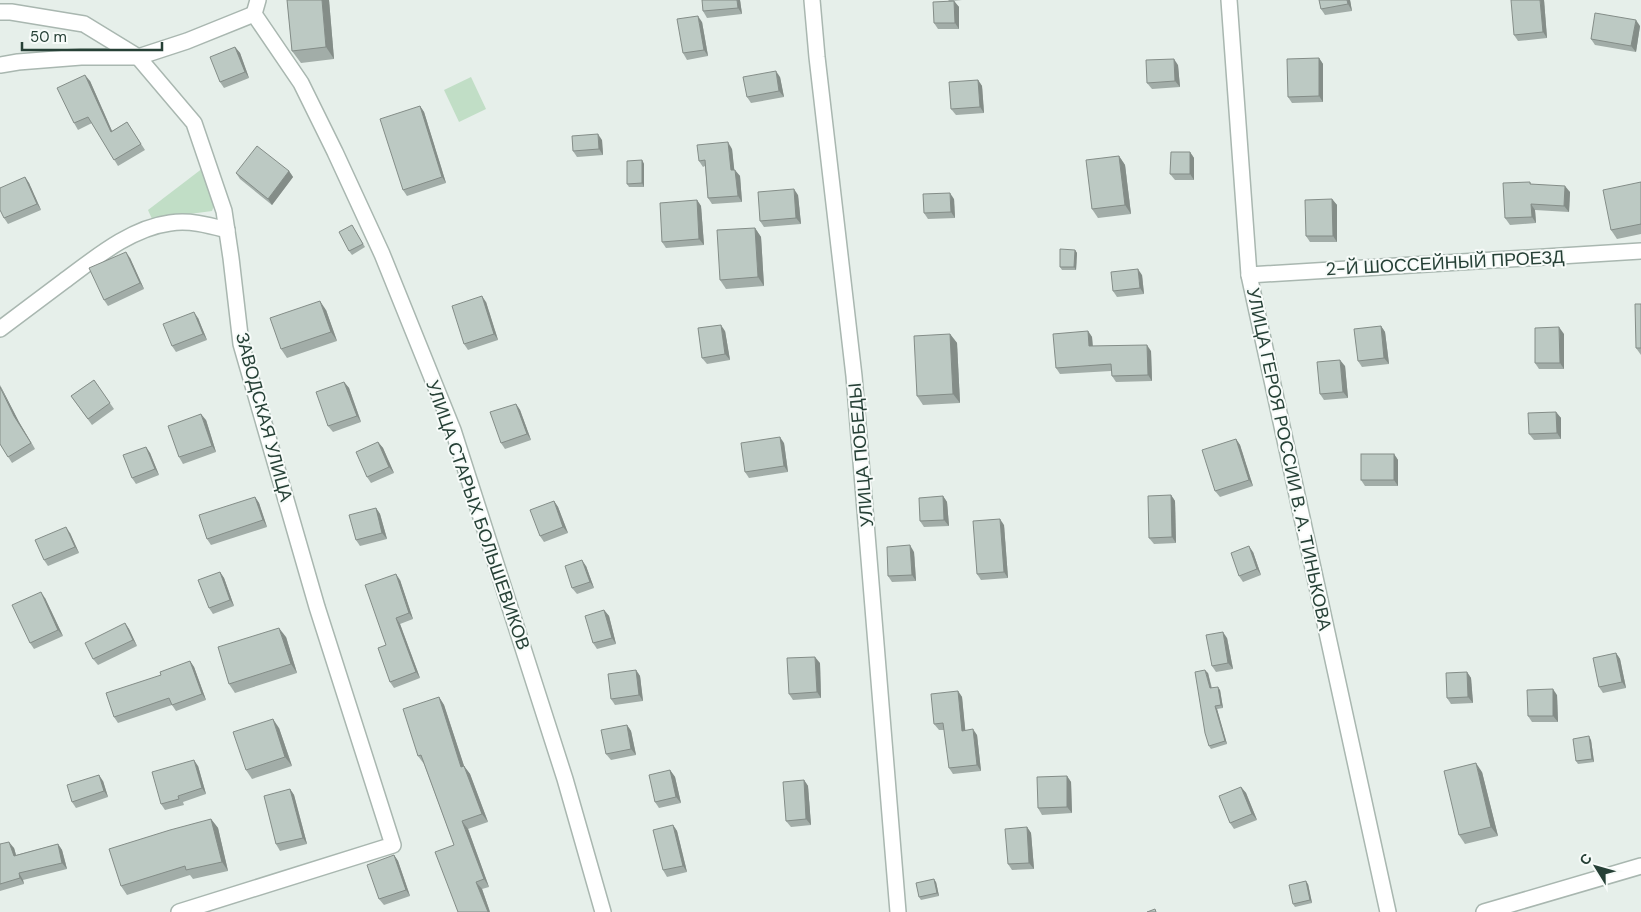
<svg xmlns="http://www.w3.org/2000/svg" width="1641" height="912" font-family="'DM Sans',sans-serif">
<rect width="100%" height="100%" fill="#e6efea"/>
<g fill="#c1dec6">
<polygon points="471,77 486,109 459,122 444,90"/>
<polygon points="203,168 215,203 212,211 152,219 148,210"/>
</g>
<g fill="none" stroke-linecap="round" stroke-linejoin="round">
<defs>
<g id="minor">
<polyline points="258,0 254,14 301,83 335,152 382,254 453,430 565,779 603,912"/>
<polyline points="812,0 817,57 854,376 898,912"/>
<polyline points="1229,0 1249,275 1388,912"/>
<polyline points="0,12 11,12 84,24 138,57 194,123 224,211 231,258 241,344 317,607 393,845 179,912"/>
<polyline points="0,65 18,62 81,57 138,57 187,41 254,14"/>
<polyline points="1249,275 1641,251"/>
<path d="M 0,329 C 21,313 43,297 64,281 C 95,258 131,228 170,223 C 190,220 208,225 227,230"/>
<polyline points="1484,912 1641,866"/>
</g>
</defs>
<use href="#minor" stroke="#a9b7b0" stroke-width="18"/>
<use href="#minor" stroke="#fff" stroke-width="15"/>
</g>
<g fill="#a2ada8">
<polygon points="287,0 329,0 334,59 301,63 292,51"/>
<polygon points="740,0 742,14 707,18 703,11"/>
<polygon points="948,0 962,0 952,1 954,1 959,7 959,29 938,29 934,23 949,1"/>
<polygon points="1319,0 1350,0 1352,11 1325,15 1321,9"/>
<polygon points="1544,0 1547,38 1518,41 1514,35"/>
<polygon points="702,22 708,56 687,60 683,53"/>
<polygon points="1640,26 1636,52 1595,45 1591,39"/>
<polygon points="235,47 240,53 249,78 224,88 220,82"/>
<polygon points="1319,58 1323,64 1323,102 1292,103 1288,97"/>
<polygon points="1178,65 1180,87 1152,89 1147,83"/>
<polygon points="780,77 784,97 751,103 747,97"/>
<polygon points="978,80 982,86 984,113 956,115 951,109"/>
<polygon points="90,81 112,131 127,122 145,150 118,166 92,123 78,130 74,123"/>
<polygon points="420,106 424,112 446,183 407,196 403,190"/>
<polygon points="602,140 603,155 577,157 573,151"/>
<polygon points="732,149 734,170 740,176 742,202 712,204 708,198 705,166 703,167 699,161"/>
<polygon points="1190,152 1194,158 1194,180 1175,180 1170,174"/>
<polygon points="1119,156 1125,165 1131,214 1098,218 1092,209"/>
<polygon points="642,160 644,164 644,187 629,187 627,184"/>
<polygon points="289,171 293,177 272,205 240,179 236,173"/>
<polygon points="25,177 29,183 41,210 8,224 4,218"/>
<polygon points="1530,182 1531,184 1570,192 1569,212 1535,210 1536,223 1510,225 1505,218"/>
<polygon points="1641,182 1641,234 1617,239 1611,230"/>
<polygon points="798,195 801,224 764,227 760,221"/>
<polygon points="954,199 955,218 928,219 924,213"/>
<polygon points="1332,199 1337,205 1337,242 1310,242 1306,236"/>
<polygon points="697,200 701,206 704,245 666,248 662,242"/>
<polygon points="352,225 365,247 352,255 349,251"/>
<polygon points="755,228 761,237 764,286 726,289 720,280"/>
<polygon points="1075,250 1077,253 1076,270 1062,270 1060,267"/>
<polygon points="130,258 144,289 108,306 104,300"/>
<polygon points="1142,275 1144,294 1117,297 1113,291"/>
<polygon points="486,302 498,340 468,350 464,344"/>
<polygon points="1641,304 1641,355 1636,348"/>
<polygon points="326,310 337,341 287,358 281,349"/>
<polygon points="198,318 207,340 176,352 172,346"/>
<polygon points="1381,326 1385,332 1389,364 1362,367 1358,361"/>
<polygon points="725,331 730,360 707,364 702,358"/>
<polygon points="1088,331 1092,337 1093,346 1151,351 1152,381 1116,382 1112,376 1111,371 1060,374 1056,368"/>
<polygon points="950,334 957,343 960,403 923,405 917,396"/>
<polygon points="1564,334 1564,369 1539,369 1535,363"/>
<polygon points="1345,366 1348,398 1324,400 1320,394"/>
<polygon points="94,380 114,409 92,425 71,396"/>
<polygon points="344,382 349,388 361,422 333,432 328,426"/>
<polygon points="0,385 19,422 35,449 12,463 0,444"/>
<polygon points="516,404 520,410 531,440 505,449 501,443"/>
<polygon points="1556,412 1561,418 1561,439 1534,440 1529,434"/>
<polygon points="206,420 216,452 183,464 179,457"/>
<polygon points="1236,439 1240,445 1253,486 1220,497 1215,491"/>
<polygon points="378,442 383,448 394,473 371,483 367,477"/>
<polygon points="784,443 788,472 749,478 745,472"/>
<polygon points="146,447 150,453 159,475 136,484 132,478"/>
<polygon points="1394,454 1398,460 1398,486 1365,486 1361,480"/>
<polygon points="1171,495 1175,501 1176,543 1154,544 1149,538"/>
<polygon points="943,496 947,502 949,526 924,527 920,521"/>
<polygon points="255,497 259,503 267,527 211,545 207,539"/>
<polygon points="554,501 558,507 568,533 544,542 540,536"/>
<polygon points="376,508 380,514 387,539 360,546 356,540"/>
<polygon points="1004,525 1008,578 981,580 977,574"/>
<polygon points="70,533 79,553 48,566 44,560"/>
<polygon points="914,552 916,581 892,582 888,576"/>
<polygon points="1253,552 1261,575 1243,582 1239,576"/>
<polygon points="586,566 594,588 577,594 572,588"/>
<polygon points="220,572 224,578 234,606 213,614 209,608"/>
<polygon points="400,580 413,619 400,624 420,678 394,688 390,682 386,645"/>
<polygon points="45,598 63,636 34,649 30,643"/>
<polygon points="604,610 609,616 616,644 597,649 593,643"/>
<polygon points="125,623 129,629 137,646 98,665 93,659"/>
<polygon points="286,637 297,673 235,693 229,684"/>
<polygon points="1227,638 1233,669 1216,672 1212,666"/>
<polygon points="1616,653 1620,659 1626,688 1603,693 1599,687"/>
<polygon points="190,661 194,667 206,700 176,711 172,705 118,723 114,717 161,675"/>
<polygon points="820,663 821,698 793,700 789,694"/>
<polygon points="636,670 640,676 643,701 615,705 611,699"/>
<polygon points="1467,672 1471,678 1473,703 1451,704 1447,698"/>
<polygon points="1208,673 1212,688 1220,690 1223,708 1217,709 1227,744 1211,749 1209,746"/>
<polygon points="958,691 962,697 965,730 977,735 981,771 953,774 949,768 944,730 939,730 934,724"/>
<polygon points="1557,695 1558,722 1532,722 1528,716"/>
<polygon points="439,697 444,705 464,766 470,774 488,822 468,829 489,887 482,889 490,912 454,845 424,764 418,756"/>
<polygon points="627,725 631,731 636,755 611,760 606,754"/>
<polygon points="279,728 292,766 252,779 246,770"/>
<polygon points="1591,740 1594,762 1578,764 1576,761"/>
<polygon points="198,766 206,794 183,802 184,805 165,810 161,804"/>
<polygon points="670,770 675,777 681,803 659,808 655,802"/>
<polygon points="1482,772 1498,836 1465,844 1459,835"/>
<polygon points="1067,776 1071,782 1072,813 1042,815 1038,808"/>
<polygon points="804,780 808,786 811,825 791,827 786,821"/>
<polygon points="103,781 108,797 76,808 72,802"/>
<polygon points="1241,787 1246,793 1257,820 1234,829 1230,823"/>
<polygon points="290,789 294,795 307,844 280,851 276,844"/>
<polygon points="211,819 218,828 228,871 193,879 190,875 127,895 121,886"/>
<polygon points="673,825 677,831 687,872 667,877 663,870"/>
<polygon points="1027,827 1031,833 1034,869 1012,870 1008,864"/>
<polygon points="0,844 14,848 16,855 58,844 62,850 67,869 23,880 24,884 0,891"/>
<polygon points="394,855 398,861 410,896 384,905 379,899"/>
<polygon points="936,882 939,896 921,900 919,897"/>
<polygon points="1308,884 1312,903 1295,907 1293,904"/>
</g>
<g fill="#848d88">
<polygon points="322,0 329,0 334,59 326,47"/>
<polygon points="737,0 740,0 742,14 738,8"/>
<polygon points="1347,0 1350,0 1352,11 1348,4"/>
<polygon points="1540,0 1544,0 1547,38 1543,32"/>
<polygon points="954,1 959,7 959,29 955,23"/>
<polygon points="698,16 702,22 708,56 704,50"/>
<polygon points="1636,20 1640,26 1636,52 1631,46"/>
<polygon points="235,47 240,53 249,78 245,72"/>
<polygon points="1319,58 1323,64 1323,102 1319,96"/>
<polygon points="1174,59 1178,65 1180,87 1175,81"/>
<polygon points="776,71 780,77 784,97 779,91"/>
<polygon points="85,75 90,81 115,138 111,132"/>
<polygon points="978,80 982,86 984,113 980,107"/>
<polygon points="420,106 424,112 446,183 442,177"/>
<polygon points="598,134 602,140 603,155 599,149"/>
<polygon points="728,142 732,149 735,176 731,170"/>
<polygon points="1190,152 1194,158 1194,180 1190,174"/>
<polygon points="1119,156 1125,165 1131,214 1125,205"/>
<polygon points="642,160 644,164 644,187 642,183"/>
<polygon points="735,170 740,176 742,202 738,196"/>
<polygon points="289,171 293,177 272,205 268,199"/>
<polygon points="25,177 29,183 41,210 37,204"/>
<polygon points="1565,186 1570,192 1569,212 1564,206"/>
<polygon points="794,189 798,195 801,224 796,218"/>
<polygon points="950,193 954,199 955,218 951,212"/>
<polygon points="1332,199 1337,205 1337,242 1333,236"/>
<polygon points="697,200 701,206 704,245 699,239"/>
<polygon points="1531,204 1535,210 1536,223 1532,217"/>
<polygon points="755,228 761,237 764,286 758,277"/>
<polygon points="1075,250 1077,253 1076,270 1074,267"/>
<polygon points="126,252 130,258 144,289 140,283"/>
<polygon points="1138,269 1142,275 1144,294 1140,288"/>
<polygon points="482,296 486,302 498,340 494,334"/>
<polygon points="320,301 326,310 337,341 331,332"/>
<polygon points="194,312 198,318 207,340 203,334"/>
<polygon points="721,325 725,331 730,360 725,354"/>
<polygon points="1381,326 1385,332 1389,364 1384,358"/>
<polygon points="1559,327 1564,334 1564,369 1560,363"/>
<polygon points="1088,331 1092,337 1093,352 1089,346"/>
<polygon points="950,334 957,343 960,403 953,394"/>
<polygon points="1147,345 1151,351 1152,381 1148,375"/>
<polygon points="1340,360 1345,366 1348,398 1343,392"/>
<polygon points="344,382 349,388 361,422 357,416"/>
<polygon points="0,385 19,422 35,449 14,416"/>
<polygon points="516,404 520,410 531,440 527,434"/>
<polygon points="1556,412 1561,418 1561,439 1557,433"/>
<polygon points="201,414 206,420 216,452 212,446"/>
<polygon points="780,437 784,443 788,472 784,466"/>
<polygon points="1236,439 1240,445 1253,486 1249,480"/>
<polygon points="378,442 383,448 394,473 389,467"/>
<polygon points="146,447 150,453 159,475 155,469"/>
<polygon points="1394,454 1398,460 1398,486 1394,480"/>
<polygon points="1171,495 1175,501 1176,543 1172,537"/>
<polygon points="943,496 947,502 949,526 944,520"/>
<polygon points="255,497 259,503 267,527 263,520"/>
<polygon points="554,501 558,507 568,533 563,527"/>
<polygon points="376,508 380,514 387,539 382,533"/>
<polygon points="1000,519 1004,525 1008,578 1004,572"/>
<polygon points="66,527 70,533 79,553 75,547"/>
<polygon points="910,545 914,552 916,581 912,575"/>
<polygon points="1249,546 1253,552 1261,575 1257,569"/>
<polygon points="582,560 586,566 594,588 590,582"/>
<polygon points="220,572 224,578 234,606 230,600"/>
<polygon points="396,574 400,580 413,619 409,613"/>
<polygon points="41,592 45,598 63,636 58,630"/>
<polygon points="604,610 609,616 616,644 612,638"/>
<polygon points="396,618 400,624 420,678 416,672"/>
<polygon points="125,623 129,629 137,646 133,640"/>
<polygon points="279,628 286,637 297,673 291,664"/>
<polygon points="1223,632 1227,638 1233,669 1228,663"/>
<polygon points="1616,653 1620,659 1626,688 1622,682"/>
<polygon points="815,657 820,663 821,698 817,692"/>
<polygon points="190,661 194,667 206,700 202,694"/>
<polygon points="636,670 640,676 643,701 639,695"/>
<polygon points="1205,670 1208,673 1212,691 1210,688"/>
<polygon points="1467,672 1471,678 1473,703 1468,697"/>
<polygon points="1218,687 1220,690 1223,708 1221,705"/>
<polygon points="1553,689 1557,695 1558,722 1553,716"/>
<polygon points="958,691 962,697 966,737 962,731"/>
<polygon points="439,697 444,705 467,775 461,767"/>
<polygon points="1215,706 1217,709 1227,744 1225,741"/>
<polygon points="273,719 279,728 292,766 285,757"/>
<polygon points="627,725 631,731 636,755 631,749"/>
<polygon points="973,729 977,735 981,771 977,765"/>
<polygon points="1589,736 1591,740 1594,762 1592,759"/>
<polygon points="194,760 198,766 206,794 202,788"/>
<polygon points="1476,763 1482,772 1498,836 1491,827"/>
<polygon points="464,766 470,774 488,822 482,814"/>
<polygon points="670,770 675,777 681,803 676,797"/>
<polygon points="99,775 103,781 108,797 104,791"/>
<polygon points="1067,776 1071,782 1072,813 1067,807"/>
<polygon points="804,780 808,786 811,825 806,819"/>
<polygon points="1241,787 1246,793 1257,820 1252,814"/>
<polygon points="290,789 294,795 307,844 303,838"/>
<polygon points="211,819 218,828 228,871 222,862"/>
<polygon points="462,821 468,829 489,887 484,879"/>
<polygon points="673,825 677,831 687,872 683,866"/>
<polygon points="1027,827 1031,833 1034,869 1029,863"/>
<polygon points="9,842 14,848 18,862 14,856"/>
<polygon points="58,844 62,850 67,869 62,863"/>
<polygon points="394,855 398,861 410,896 406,890"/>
<polygon points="19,873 23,880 24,884 20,878"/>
<polygon points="934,879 936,882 939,896 937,893"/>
<polygon points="1306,881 1308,884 1312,903 1310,900"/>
<polygon points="476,882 482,889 490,912 488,912"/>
</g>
<g fill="#bcc9c3" stroke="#848d88">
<polygon points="287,0 322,0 326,47 292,51"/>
<polygon points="702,0 737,0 738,8 703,11"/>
<polygon points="1319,0 1347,0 1348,4 1321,9"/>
<polygon points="1511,0 1540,0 1543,32 1514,35"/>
<polygon points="954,1 955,23 934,23 933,2"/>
<polygon points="1595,13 1636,20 1631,46 1591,39"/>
<polygon points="698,16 704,50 683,53 677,19"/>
<polygon points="235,47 245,72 220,82 210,57"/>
<polygon points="1319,58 1319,96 1288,97 1287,59"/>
<polygon points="1174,59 1175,81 1147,83 1146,60"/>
<polygon points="776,71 779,91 747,97 743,77"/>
<polygon points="85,75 111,132 127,122 141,144 114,160 88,117 74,123 57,88"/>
<polygon points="978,80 980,107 951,109 949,82"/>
<polygon points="420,106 442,177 403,190 380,119"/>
<polygon points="598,134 599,149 573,151 572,136"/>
<polygon points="728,142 731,170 735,170 738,196 708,198 705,160 699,161 697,145"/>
<polygon points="257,146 289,171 268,199 236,173"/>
<polygon points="1171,152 1190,152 1190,174 1170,174"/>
<polygon points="1119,156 1125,205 1092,209 1086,160"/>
<polygon points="642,160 642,183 627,184 627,161"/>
<polygon points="25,177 37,204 4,218 0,210 0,188"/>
<polygon points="1530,182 1530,184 1565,186 1564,206 1531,204 1532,217 1505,218 1503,183"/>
<polygon points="1641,182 1641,224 1611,230 1603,190"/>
<polygon points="794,189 796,218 760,221 758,192"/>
<polygon points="950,193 951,212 924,213 923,194"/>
<polygon points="1332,199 1333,236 1306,236 1305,200"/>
<polygon points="697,200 699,239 662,242 660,203"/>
<polygon points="352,225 363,244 349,251 339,232"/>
<polygon points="755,228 758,277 720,280 717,230"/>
<polygon points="1060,249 1075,250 1074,267 1060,267"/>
<polygon points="126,252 140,283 104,300 89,268"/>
<polygon points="1138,269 1140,288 1113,291 1111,272"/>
<polygon points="482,296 494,334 464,344 452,306"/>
<polygon points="320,301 331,332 281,349 270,318"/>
<polygon points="1635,304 1641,304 1641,348 1636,348"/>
<polygon points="194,312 203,334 172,346 163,324"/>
<polygon points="721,325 725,354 702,358 698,328"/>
<polygon points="1381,326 1384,358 1358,361 1354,329"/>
<polygon points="1559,327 1560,363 1535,363 1535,328"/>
<polygon points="1088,331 1089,346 1147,345 1148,375 1112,376 1111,364 1056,368 1053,334"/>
<polygon points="950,334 953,394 917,396 914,336"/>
<polygon points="1340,360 1343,392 1320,394 1317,362"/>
<polygon points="94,380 110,403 88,419 71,396"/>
<polygon points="344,382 357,416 328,426 316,392"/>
<polygon points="0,387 14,416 31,443 8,457 0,444"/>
<polygon points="516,404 527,434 501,443 490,412"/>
<polygon points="1556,412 1557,433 1529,434 1528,413"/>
<polygon points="201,414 212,446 179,457 168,426"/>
<polygon points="780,437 784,466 745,472 741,443"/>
<polygon points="1236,439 1249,480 1215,491 1202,450"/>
<polygon points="378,442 389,467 367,477 356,452"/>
<polygon points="146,447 155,469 132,478 123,455"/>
<rect x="1361" y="454" width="33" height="26"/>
<polygon points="1171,495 1172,537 1149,538 1148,496"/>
<polygon points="943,496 944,520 920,521 919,498"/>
<polygon points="255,497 263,520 207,539 199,515"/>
<polygon points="554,501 563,527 540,536 530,510"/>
<polygon points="376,508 382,533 356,540 349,515"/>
<polygon points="1000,519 1004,572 977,574 973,521"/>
<polygon points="66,527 75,547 44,560 35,540"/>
<polygon points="910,545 912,575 888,576 887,547"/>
<polygon points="1249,546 1257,569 1239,576 1231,553"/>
<polygon points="582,560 590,582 572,588 565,566"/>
<polygon points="220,572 230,600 209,608 198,580"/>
<polygon points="396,574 409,613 396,618 416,672 390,682 378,648 386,645 365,585"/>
<polygon points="41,592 58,630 30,643 12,605"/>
<polygon points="604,610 612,638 593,643 585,616"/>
<polygon points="125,623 133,640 93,659 85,643"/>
<polygon points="279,628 291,664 229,684 218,647"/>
<polygon points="1223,632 1228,663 1212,666 1206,635"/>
<polygon points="1616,653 1622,682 1599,687 1593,658"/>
<polygon points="815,657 817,692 789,694 787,658"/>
<polygon points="190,661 202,694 172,705 169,698 114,717 106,693 161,675 160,672"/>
<polygon points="636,670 639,695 611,699 608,674"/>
<polygon points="1205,670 1210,688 1218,687 1221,705 1215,706 1225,741 1209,746 1205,733 1195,672"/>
<polygon points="1467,672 1468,697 1447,698 1446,673"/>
<polygon points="1553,689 1553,716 1528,716 1527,690"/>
<polygon points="958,691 962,731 973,729 977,765 949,768 943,723 934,724 931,694"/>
<polygon points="439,697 461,767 464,766 482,814 462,821 484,879 476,882 488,912 458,912 435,852 454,845 421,755 418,756 403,709"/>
<polygon points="273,719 285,757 246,770 233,732"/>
<polygon points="627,725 631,749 606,754 601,730"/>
<polygon points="1589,736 1592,759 1576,761 1573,739"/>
<polygon points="194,760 202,788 178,796 179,799 161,804 152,772"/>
<polygon points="1476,763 1491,827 1459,835 1444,771"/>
<polygon points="670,770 676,797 655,802 649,775"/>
<polygon points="99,775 104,791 72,802 67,785"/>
<polygon points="1067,776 1067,807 1038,808 1037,777"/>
<polygon points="804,780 806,819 786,821 783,782"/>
<polygon points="1241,787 1252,814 1230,823 1219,796"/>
<polygon points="290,789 303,838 276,844 264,796"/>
<polygon points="211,819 222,862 186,870 185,866 121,886 109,849 170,830"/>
<polygon points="673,825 683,866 663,870 653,830"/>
<polygon points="1027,827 1029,863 1008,864 1005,829"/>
<polygon points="9,842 14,856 58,844 62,863 19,873 20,878 0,884 0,844"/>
<polygon points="394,855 406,890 379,899 367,865"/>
<polygon points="934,879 937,893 919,897 916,883"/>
<polygon points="1306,881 1310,900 1293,904 1289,885"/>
<polygon points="1155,909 1156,912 1147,912"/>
</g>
<g text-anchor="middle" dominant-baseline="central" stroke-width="4" stroke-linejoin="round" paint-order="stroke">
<g font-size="18" fill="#264036" stroke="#f7fbf9">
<text transform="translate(1445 263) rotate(-3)">2-Й ШОССЕЙНЫЙ ПРОЕЗД</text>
<text transform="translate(264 417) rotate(75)">ЗАВОДСКАЯ УЛИЦА</text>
<text transform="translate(861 455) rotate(-95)">УЛИЦА ПОБЕДЫ</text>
<text transform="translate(1289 459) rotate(78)">УЛИЦА ГЕРОЯ РОССИИ В. А. ТИНЬКОВА</text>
<text transform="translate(478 515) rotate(71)">УЛИЦА СТАРЫХ БОЛЬШЕВИКОВ</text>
</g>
</g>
<g transform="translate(1596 867) rotate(307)" stroke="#f7fbf9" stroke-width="4" paint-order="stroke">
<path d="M0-4L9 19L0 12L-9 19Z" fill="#264036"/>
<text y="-8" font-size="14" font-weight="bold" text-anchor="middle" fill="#264036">С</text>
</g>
<path d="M22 42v8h140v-8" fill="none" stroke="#264036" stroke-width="2.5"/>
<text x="30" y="42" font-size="15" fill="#264036" stroke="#f7fbf9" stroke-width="4" paint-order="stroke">50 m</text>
</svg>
